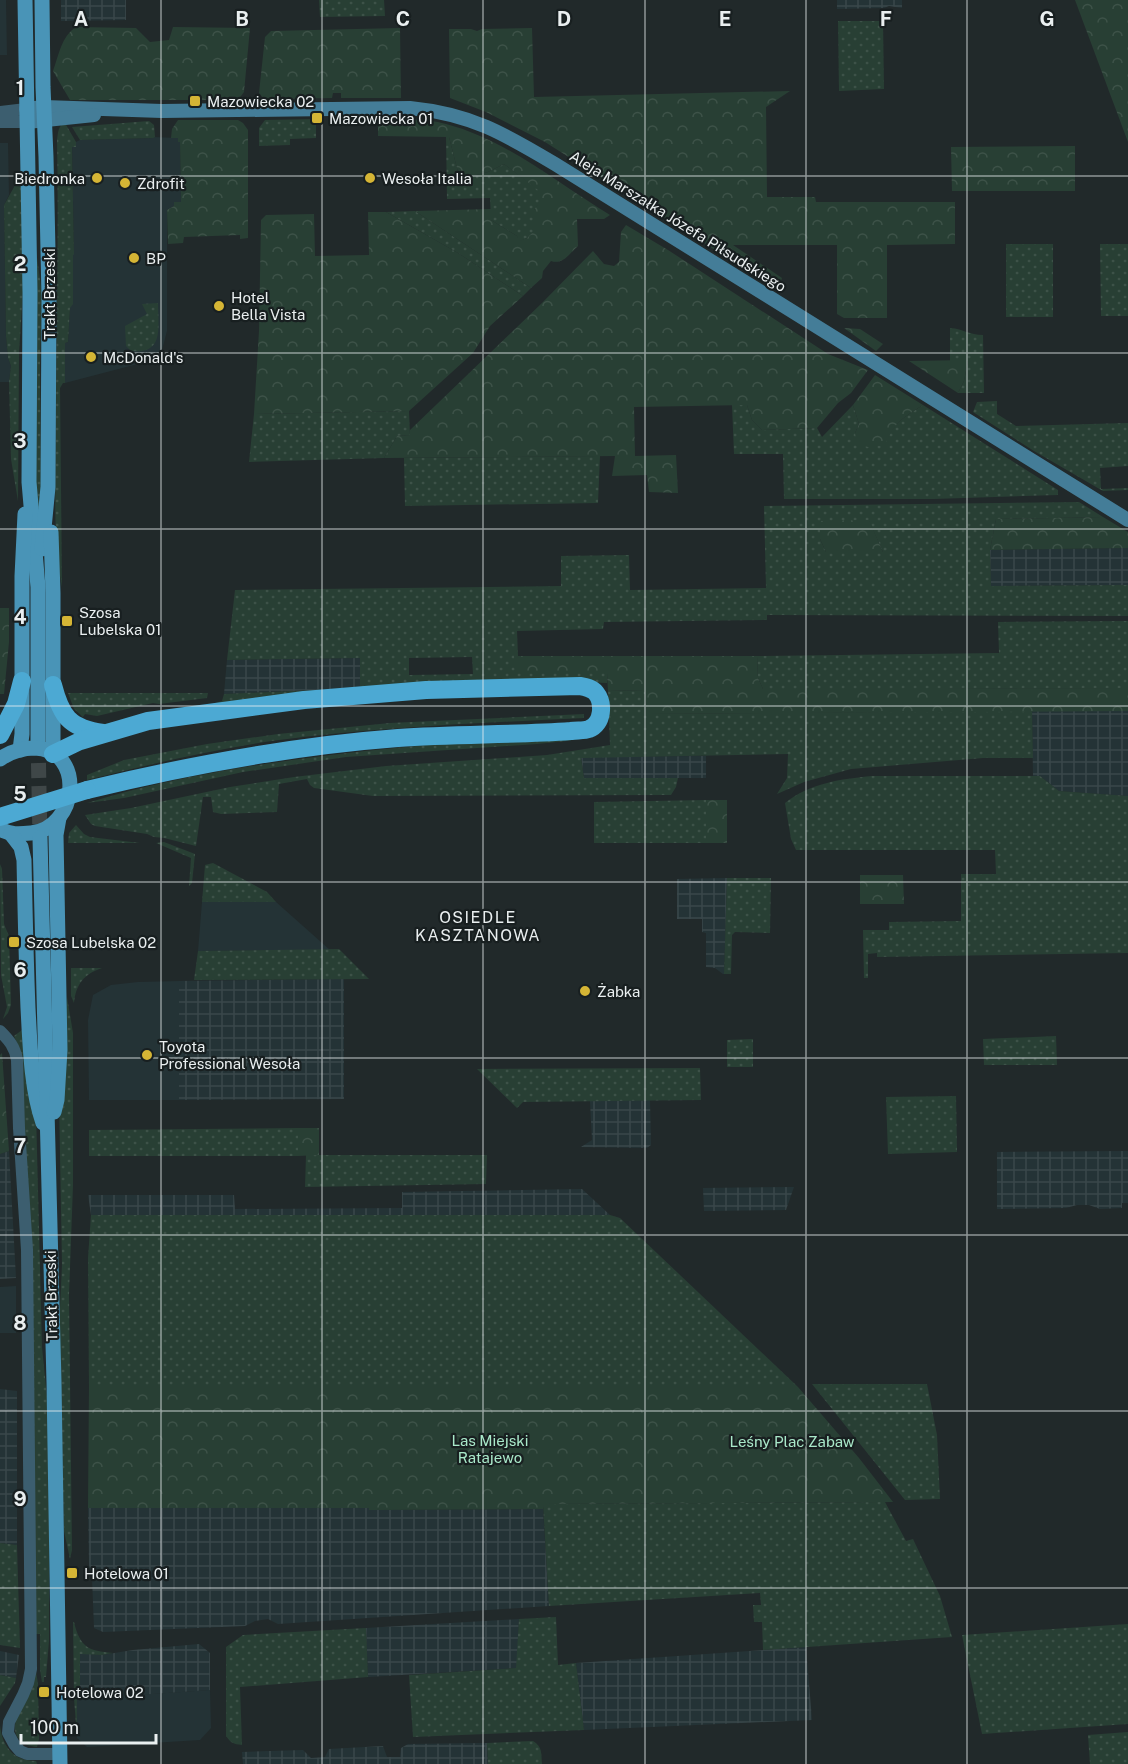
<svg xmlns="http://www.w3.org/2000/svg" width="1128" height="1764" font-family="'Public Sans',sans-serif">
<defs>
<pattern id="industrial-grid" width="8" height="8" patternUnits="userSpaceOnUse" patternTransform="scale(1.5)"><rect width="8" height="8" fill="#243336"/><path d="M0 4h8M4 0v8" fill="none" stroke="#39474a"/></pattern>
<pattern id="grass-dots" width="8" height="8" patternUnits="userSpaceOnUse" patternTransform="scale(1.5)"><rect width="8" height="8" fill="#283f34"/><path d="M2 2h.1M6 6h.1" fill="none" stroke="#3d5248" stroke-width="1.8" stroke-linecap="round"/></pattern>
<pattern id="forest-crowns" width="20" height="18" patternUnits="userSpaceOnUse" patternTransform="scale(1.5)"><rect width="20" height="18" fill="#283f34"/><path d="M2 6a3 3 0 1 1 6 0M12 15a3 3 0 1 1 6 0" fill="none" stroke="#3d5248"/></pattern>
</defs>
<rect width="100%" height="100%" fill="#21292a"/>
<g fill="#243336">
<polygon points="0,0 6,0 7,55 0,55"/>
<polygon points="153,137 178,138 180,142 181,202 167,210 167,331 162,350 149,361 65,383 65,343 68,342 70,308 73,280 73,254 74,254 72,146 76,146 76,142 80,140 152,138"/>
<polygon points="0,143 8,143 9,195 4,205 6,336 8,358 11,366 9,382 0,382"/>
<polygon points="202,902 276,902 330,950 198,951"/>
<polygon points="179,981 179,1100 89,1100 88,1020 93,995 111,985 138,982"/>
<polygon points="16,1286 16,1333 0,1333 0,1287"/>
<polygon points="210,1690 211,1728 200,1740 87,1747 77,1738 77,1699"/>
</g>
<g fill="url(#industrial-grid)">
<polygon points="61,0 126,0 126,20 61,21"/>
<polygon points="837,0 902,0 902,8 889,6 884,8 837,9"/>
<polygon points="1128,548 1128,585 991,586 990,550"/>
<polygon points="360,658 360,688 224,694 227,660"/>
<polygon points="1032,711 1128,711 1128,796 1059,791 1040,776 1033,776"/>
<polygon points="706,756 706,778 584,778 581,757"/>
<polygon points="727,878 724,974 723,974 715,968 706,967 706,933 702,932 702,919 677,919 677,879"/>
<polygon points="344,979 344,1099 179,1100 179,981"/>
<polygon points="650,1100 651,1145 647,1148 581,1147 592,1140 590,1101"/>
<polygon points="9,1151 16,1278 0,1279 0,1154"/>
<polygon points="1128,1151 1128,1203 1122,1203 1122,1208 1100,1209 1089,1205 1077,1205 1066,1208 997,1209 997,1152"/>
<polygon points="794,1187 786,1210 704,1211 703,1188"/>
<polygon points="582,1189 610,1215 91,1215 88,1195 234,1195 235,1209 402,1208 402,1192"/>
<polygon points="0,1389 17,1391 17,1545 0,1543"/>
<polygon points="88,1508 369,1508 369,1510 543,1509 549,1606 278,1624 268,1619 255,1621 245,1626 103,1632 94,1628 92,1577 89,1565"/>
<polygon points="519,1619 517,1668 368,1677 366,1628"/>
<polygon points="199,1644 210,1653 210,1690 80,1699 80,1653 102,1655 133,1650"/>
<polygon points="806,1647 812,1720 584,1730 576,1663"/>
<polygon points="0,1651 19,1655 16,1678 0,1675"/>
<polygon points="487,1743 488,1764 243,1764 242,1752 303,1750 311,1758 325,1757 329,1749 383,1746 387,1757 400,1757 401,1748 408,1744"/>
</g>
<g fill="url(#grass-dots)" fill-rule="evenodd">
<polygon points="319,0 384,0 385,16 320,17"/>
<polygon points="838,21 883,21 884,89 839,91"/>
<polygon points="316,119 316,138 290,139 290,145 259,146 259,128 265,120"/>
<polygon points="149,121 154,125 155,137 153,138 80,140 72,127"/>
<path d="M 65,123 L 76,142 L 76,147 L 72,147 L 74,254 L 73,255 L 73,304 L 70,308 L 68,342 L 65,343 L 65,383 L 63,383 L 60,388 L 62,587 C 52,535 56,480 56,427 C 56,331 59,236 57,140 C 58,133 58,125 65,123 Z"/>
<polygon points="446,137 449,137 458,172 468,177 488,172 504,164 539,190 542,200 534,210 535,231 527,238 518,242 517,236 491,220 490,198 447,199"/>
<polygon points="23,171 23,290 19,353 18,501 11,459 9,382 11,366 8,358 6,336 4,205"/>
<polygon points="415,211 531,288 523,296 458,253 386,212"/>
<polygon points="35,243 42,294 40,364 41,500 38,539 36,500"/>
<rect x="1006" y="244" width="47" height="73"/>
<polygon points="1100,244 1128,244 1128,316 1101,316"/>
<path d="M 158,303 C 158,326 165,355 131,351 L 126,346 L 125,326 L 147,314 L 142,304 Z"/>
<path d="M 950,328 C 964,329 969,335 983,335 L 984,393 L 958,393 L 964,381 L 968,361 L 950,361 Z"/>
<polygon points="997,401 997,414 1016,426 1128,423 1128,466 1100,468 1101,489 1128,488 1128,490 1103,491 1034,451 973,412 977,402"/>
<path d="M 732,405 L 747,405 L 752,420 L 762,430 L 817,428 L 822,437 L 853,405 L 859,424 L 855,433 L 884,445 C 894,422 903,418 923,405 L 1058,490 L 1058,495 L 933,499 L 784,499 L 783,454 L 734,454 Z"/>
<polygon points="409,411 410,435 397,436 384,458 249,462 254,414"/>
<polygon points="600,456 598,503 405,506 404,458"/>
<path d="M 1079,502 L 1103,517 L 996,519 L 990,550 L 991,586 L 1128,585 L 1128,616 L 767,615 L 767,620 L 604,622 L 603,629 L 517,631 L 518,656 L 515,656 L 516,673 L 607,673 L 607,683 L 585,682 L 102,727 L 98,725 L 209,705 L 222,701 L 224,694 L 360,688 L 360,658 L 227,660 L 235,590 L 561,586 L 561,556 L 629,555 L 630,590 L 766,588 L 764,506 ZM 821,521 L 869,521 L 883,552 L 826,552 L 820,539 ZM 472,657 L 473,674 L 409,675 L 409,658 Z"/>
<polygon points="1128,621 1128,688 773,690 763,689 758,678 757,656 999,653 998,622"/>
<polygon points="645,690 646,714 1032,711 1033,758 983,758 851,769 804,782 777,794 787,778 788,754 581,758 584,778 678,778 676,787 671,795 667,795 373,796 314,788 310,785 307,779 279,784 277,812 221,814 213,812 211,797 203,797 196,846 164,838 154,837 147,834 95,826 91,824 85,815 131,808 230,787 294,777 386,766 547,755 610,745 608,691"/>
<polygon points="68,693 208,693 207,698 159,704 153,703 97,716 85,714 83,717 74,709"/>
<path d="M 584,714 L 584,718 C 482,723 380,727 279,740 C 214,749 151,764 87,780 L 87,775 L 124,760 L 207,744 L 278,734 L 390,723 Z"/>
<path d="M 582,738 L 567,741 L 537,744 L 346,757 L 243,772 L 124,798 L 87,803 C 185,773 294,758 395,748 C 457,741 520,741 582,738 Z"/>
<path d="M 872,776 L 1040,776 L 1059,791 L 1128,796 L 1128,953 L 877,957 L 877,953 L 868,954 L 868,978 L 864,978 L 863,930 L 889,930 L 889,922 L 961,921 L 961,874 L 996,874 L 995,850 L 796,850 L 791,839 L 785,803 C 810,783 841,779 872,776 Z"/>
<polygon points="706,800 706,843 594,843 594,802"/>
<polygon points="76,825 84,834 90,837 140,843 68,843 69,833"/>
<polygon points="164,842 195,854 192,883 189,886 191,858 156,843"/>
<polygon points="213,863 267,892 276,902 202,902 205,865"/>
<polygon points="0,864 2,869 4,924 9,936 11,1005 8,1013 3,1019 7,1007 1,975"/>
<polygon points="727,878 771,878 770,933 735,932 732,935 731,974 724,974"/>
<polygon points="339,949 369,979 194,980 198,951"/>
<path d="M 71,968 L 102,968 C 84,974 76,984 74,1003 L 71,996 Z"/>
<polygon points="67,997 73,1033 73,1185 69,1295 72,1550 70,1559 64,1531 59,1330 62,1265 59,1099"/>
<polygon points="22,1030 36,1112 42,1347 49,1417 49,1641 46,1677 44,1677 44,1682 42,1682 40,1670 40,1634 36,1634 21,1052 14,1036"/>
<polygon points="1056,1036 1057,1065 984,1065 983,1039"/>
<polygon points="753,1039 753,1067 727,1067 727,1040"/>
<polygon points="700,1068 701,1100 523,1102 517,1108 477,1069"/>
<polygon points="956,1096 957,1152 888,1154 886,1097"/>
<polygon points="298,1128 298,1156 89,1156 89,1130"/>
<polygon points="306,1155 487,1155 486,1184 305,1187"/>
<polygon points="91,1215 610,1215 620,1218 798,1387 89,1387 88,1258"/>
<polygon points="812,1384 927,1384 937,1435 940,1499 905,1500"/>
<polygon points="885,1502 906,1541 913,1539 940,1596 952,1637 763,1650 762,1622 754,1622 753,1605 761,1605 760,1593 549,1606 543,1504"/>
<polygon points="0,1543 17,1545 20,1648 0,1645"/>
<polygon points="556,1617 558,1665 576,1663 584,1730 413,1737 409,1675 516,1668 519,1619"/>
<path d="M 73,1622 L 74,1622 C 80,1647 88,1651 113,1653 L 102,1655 L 80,1654 L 80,1699 L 77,1699 L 77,1738 L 74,1698 Z"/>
<polygon points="1128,1624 1128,1724 982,1734 962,1635"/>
<path d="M 366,1628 L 368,1677 L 240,1687 L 242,1745 C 233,1744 231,1743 226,1736 L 226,1647 L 243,1635 Z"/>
<path d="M 36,1671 L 38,1684 L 39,1739 L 37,1747 C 25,1746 14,1739 15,1726 C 16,1713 31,1684 36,1671 Z"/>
<polygon points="0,1675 16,1678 15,1683 0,1706"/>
<path d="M 0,1725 C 2,1746 13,1761 36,1761 L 37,1764 L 0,1764 Z"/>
<polygon points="1128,1732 1128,1764 1090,1764 1088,1735"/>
<path d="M 533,1741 C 543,1747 541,1754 542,1764 L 488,1764 L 487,1743 Z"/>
</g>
<g fill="url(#forest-crowns)">
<polygon points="1075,0 1128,0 1128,142"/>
<path d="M 76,27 L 136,28 L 150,42 L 169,40 L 173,27 L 250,28 L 244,92 L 238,100 L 70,100 L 53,71 C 59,55 61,37 76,27 Z"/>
<polygon points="400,28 401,98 341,98 341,93 333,93 332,98 264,99 259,93 265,37 271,31"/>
<polygon points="532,28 534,97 790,91 766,107 767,197 815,197 816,202 955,202 955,244 887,245 887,318 844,318 837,314 837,245 733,245 782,278 778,290 545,142 486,112 450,98 449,29 471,29 477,31 482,29"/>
<path d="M 378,118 C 401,119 424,118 446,124 C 507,140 557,183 610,215 L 604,219 L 577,219 L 578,246 C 569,254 563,265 551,261 L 543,271 L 542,278 L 531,288 L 415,211 L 491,209 L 491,220 L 517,236 L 519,241 L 527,238 L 534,231 L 534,210 L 541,200 L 538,190 L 504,164 L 488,172 L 468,177 L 458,172 L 449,137 L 378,136 Z"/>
<polygon points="178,120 238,120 243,123 248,130 248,238 240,239 240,235 184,237 183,243 168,244 167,210 174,206 174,202 181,202 180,142 178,142 178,138 171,138 172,129"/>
<polygon points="1075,146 1075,191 952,191 951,147"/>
<polygon points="368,212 386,212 458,253 523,296 490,326 473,353 409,411 254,414 259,331 261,220 266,215 314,214 315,256 369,255"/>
<polygon points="626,225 668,250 828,354 868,370 851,393 838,403 817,428 762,430 752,420 747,405 634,407 635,456 676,455 678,493 649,492 647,475 612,476 615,456 384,458 397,436 410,435 410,430 542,303 593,251 604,264 614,266 619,262 621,232"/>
<polygon points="844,328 860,329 883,344 876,351"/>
<polygon points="968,360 964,381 958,393 909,361"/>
<path d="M 875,375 L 923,405 C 903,418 894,422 885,445 L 868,447 L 857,444 L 855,433 L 859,424 L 853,405 Z"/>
<polygon points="1103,517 1128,532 1128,548 990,550 996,519"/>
<polygon points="869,520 883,552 826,552 820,539 820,521"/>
<polygon points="0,608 9,608 9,642 4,694 0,694"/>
<polygon points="757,656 758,678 763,689 1128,688 1128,711 646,714 645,690 608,691 607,673 515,673 514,656"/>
<rect x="706" y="800" width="21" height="43"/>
<polygon points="860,875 903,875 904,904 860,904"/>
<polygon points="2,1053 9,1151 0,1154 0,1055"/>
<polygon points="298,1128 319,1128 319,1155 298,1156"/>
<polygon points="89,1387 798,1387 859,1458 893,1502 544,1504 543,1509 369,1510 369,1508 88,1508"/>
</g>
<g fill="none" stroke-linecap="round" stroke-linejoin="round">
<polyline stroke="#3f4748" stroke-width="15" stroke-dasharray="15 8" stroke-linecap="butt" points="38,740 40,838"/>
<g stroke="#3c5e6f" stroke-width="12">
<polyline points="0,112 26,109"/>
<polyline points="0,122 27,122"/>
<path d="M 0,1031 C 9,1040 15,1047 17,1060 L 19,1128 L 27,1250 L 31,1669 L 28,1683 L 23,1695 L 9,1722 L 8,1733 L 14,1744 L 20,1751 L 27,1754 L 60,1754"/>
</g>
<g stroke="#447d98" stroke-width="14">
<path d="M 26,109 L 44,107 L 162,111 L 410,108 C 471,114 503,133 555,164 L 1128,520"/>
<polyline points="27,122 94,115"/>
</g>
<g stroke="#4994b7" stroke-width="15">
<polyline points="25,0 30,292 29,482 38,587 38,740"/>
<polyline points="42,0 43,87 46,157 49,298 48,487 42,549"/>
<polyline points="51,532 53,593 53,754"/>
<polyline points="20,750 22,734 22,576 25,514"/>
<path d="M 0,759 C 10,752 22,748 35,748 C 86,750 78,828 31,833 C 20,834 10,835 0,829"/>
<path d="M 11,834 L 21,847 L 24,860 C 25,909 26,959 28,1008 C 30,1044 31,1089 43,1123"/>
<polyline points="40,838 54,1382 60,1764"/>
<polyline points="54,1112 57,1100 60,1050 56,835 59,818"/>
</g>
<g stroke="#4ca9d3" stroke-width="18">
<path d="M 53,685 C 61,716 69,728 103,733"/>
<polyline points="0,735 16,704 22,681"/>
<path d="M 53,754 L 80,741 L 148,721 L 304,700 L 426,690 L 580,686 C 586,687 592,688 596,693 C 604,703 603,724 589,729 C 584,731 577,730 571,731 C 514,735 456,734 398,738 C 292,746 190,765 87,790"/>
</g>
<polyline stroke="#4ca9d3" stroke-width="18" points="0,817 87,790"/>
</g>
<path fill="none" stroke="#eaeff0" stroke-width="1.5" stroke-opacity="0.55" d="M 161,0 L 161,1764M 322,0 L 322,1764M 483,0 L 483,1764M 645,0 L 645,1764M 806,0 L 806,1764M 967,0 L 967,1764M 0,176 L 1128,176M 0,353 L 1128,353M 0,529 L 1128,529M 0,706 L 1128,706M 0,882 L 1128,882M 0,1058 L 1128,1058M 0,1235 L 1128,1235M 0,1411 L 1128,1411M 0,1588 L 1128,1588"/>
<g fill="#d5b535" stroke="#181f20" stroke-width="2">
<rect x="189" y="95" width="12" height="12" rx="3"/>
<rect x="311" y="112" width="12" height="12" rx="3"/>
<circle cx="97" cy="178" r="6"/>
<circle cx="370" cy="178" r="6"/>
<circle cx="125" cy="183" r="6"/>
<circle cx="134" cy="258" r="6"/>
<circle cx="219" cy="306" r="6"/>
<circle cx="91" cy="357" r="6"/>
<rect x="61" y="615" width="12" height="12" rx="3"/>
<rect x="8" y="936" width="12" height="12" rx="3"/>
<circle cx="585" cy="991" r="6"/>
<circle cx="147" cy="1055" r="6"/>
<rect x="66" y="1567" width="12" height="12" rx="3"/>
<rect x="38" y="1686" width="12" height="12" rx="3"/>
</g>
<g text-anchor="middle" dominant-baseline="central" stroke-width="4.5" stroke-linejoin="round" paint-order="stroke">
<g font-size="15" fill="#eaeff0" stroke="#181f20" text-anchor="start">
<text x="207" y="101">Mazowiecka 02</text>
<text x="329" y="118">Mazowiecka 01</text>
<text x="85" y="178" text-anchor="end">Biedronka</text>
<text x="382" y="178">Wesoła Italia</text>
<text x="137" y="183">Zdrofit</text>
<text x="146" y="258">BP</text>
<text x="231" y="297">Hotel<tspan x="231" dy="17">Bella Vista</tspan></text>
<text x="103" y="357">McDonald's</text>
<text x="79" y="612">Szosa<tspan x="79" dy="17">Lubelska 01</tspan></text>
<text x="26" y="942">Szosa Lubelska 02</text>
<text x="597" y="991">Żabka</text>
<text x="159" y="1046">Toyota<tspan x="159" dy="17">Professional Wesoła</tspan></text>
<text x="84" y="1573">Hotelowa 01</text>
<text x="56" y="1692">Hotelowa 02</text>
</g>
<g font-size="15" fill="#eaeff0" stroke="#181f20">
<text transform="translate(678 221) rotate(32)">Aleja Marszałka Józefa Piłsudskiego</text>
<text transform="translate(49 294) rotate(-90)">Trakt Brzeski</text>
<text transform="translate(51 1296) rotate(-91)">Trakt Brzeski</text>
</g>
<g font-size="15" fill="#a9e8c9" stroke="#181f20">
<text x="490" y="1440">Las Miejski<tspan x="490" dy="17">Ratajewo</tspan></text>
<text x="792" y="1441">Leśny Plac Zabaw</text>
</g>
<g font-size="16" letter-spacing="1.5" fill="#eaeff0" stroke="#181f20">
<text x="478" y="917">OSIEDLE<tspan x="478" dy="18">KASZTANOWA</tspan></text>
</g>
</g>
<g font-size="20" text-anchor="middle" font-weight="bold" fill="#eaeff0" stroke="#181f20" stroke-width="4.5" stroke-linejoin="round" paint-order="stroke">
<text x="81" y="26">A</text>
<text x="242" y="26">B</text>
<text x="403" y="26">C</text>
<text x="564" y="26">D</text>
<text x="725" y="26">E</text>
<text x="886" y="26">F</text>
<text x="1047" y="26">G</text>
<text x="20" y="95">1</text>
<text x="20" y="271">2</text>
<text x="20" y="448">3</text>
<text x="20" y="624">4</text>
<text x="20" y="801">5</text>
<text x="20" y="977">6</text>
<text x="20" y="1153">7</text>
<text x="20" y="1330">8</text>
<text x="20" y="1506">9</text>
</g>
<path d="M21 1734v9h135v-9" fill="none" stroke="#eaeff0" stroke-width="3"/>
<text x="30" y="1734" font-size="18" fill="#eaeff0" stroke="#181f20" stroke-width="4.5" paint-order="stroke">100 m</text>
</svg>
